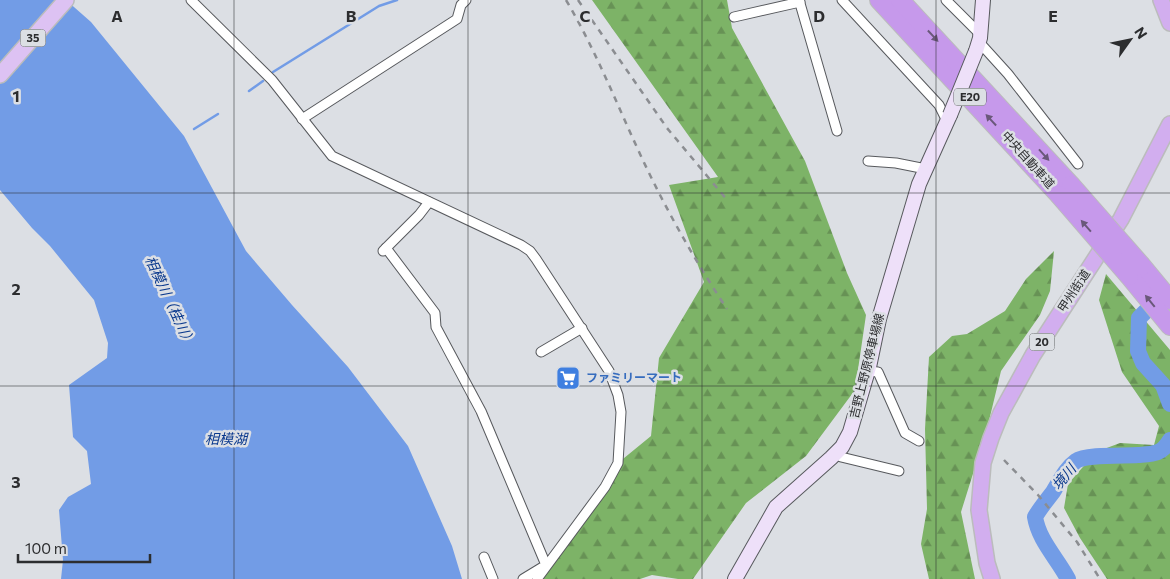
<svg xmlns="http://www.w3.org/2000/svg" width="1170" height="579" viewBox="0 0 1170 579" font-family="Commissioner,'Noto Sans JP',sans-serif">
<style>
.forest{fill:url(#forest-firs)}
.water{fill:#729ce6}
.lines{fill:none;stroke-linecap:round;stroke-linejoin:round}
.stream{stroke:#729ce6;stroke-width:2.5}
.river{stroke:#729ce6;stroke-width:16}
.minor-casing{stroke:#57595d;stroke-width:11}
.secondary-casing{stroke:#57595d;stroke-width:16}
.primary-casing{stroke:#bbbcbc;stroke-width:18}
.trunk-casing{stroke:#bbbcbc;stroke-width:18}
.motorway-casing{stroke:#bbbcbc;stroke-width:20}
.minor{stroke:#fff;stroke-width:9}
.secondary{stroke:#eee0f9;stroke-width:14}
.primary{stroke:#ddc2f3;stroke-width:15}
.trunk{stroke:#d2aeef;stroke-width:15}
.motorway{stroke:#c699eb;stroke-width:18}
.rail{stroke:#8b8d91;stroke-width:2.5;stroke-dasharray:6 6;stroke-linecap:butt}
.secondary-bridge-casing{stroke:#57595d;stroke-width:16;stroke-linecap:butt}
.motorway-bridge-casing{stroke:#bbbcbc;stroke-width:20;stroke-linecap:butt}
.secondary-bridge{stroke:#eee0f9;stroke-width:14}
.motorway-bridge{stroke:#c699eb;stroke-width:18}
.oneway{fill:#6a587a}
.grid{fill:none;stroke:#2c2d2f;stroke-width:1;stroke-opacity:0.55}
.labels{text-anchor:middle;stroke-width:5;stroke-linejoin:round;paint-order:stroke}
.shield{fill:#dcdfe4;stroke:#616265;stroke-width:1}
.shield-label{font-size:11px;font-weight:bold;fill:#2c2d2f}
.street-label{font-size:12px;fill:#2c2d2f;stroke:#dcdfe4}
.shop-label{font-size:12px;font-weight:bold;fill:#366cbe;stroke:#dcdfe4;text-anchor:start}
.water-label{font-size:14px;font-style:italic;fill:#09388d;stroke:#dcdfe4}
.grid-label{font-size:16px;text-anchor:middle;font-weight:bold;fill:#2c2d2f;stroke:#dcdfe4;stroke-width:5;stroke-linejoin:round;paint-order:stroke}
</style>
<defs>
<pattern id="forest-firs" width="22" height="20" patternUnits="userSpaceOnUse" patternTransform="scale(1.25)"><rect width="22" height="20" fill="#7db367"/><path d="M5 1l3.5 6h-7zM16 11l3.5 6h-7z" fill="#679255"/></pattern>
</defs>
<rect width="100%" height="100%" fill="#dcdfe4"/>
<g class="forest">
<path d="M592,0H727L732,28L805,161L847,273L866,315L855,390L806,456L746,503L693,579H678L652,575L640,579H537L618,463L651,436L659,358L704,282L669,185L718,177Z"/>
<path d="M1054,251L1050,291L1040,315L1001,371L987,429L961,512L975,579H929L921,544L927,509L925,429L929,357L952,336L967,334L1005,311L1026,279Z"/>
<path d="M1106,274L1170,350V579H1107L1080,538L1064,508L1068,484L1096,452L1120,443L1154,445L1159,426L1122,372L1099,300Z"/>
</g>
<path class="water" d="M0,0H66L91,22L184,136L246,251L292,305L348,367L408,446L452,546L462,579H61L63,560L59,510L68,497L91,484L87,451L73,437L69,385L107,358L108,343L94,300L50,246L32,228L0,190Z"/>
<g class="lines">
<g class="stream">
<path d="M273,72L379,6L397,0"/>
<path d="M249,91L263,81"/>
<path d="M194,129L218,114"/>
</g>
<g class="river">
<path d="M1170,309H1148L1139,318L1138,351L1143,363L1163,385L1170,404"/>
<path d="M1068,579C1057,558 1039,541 1035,517C1040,508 1047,500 1053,492C1060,481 1065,469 1076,461C1086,454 1124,456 1138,455C1153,454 1161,455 1170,440"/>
</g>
<g class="minor-casing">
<g id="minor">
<path d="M191,0L272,80L332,156L521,245L530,251L536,259L609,371L618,395L621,412L618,463L605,487L537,579"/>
<path d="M799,0L837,131"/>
<path d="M842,0L939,105L947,121"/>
<path d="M946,0L980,34"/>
<path d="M734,17L800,2"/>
<path d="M979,42L1008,74L1078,164"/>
<path d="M302,119L457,19L461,5L466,0"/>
<path d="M868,161L896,163L926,169"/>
<path d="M386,248L435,313L436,327L481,411L546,565L523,579"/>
<path d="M383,251L419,215L429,202"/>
<path d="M541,352L582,328"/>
<path d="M868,371L878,372L905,433L919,441"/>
<path d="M837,452L841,457L899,471"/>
<path d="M484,557L493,579"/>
</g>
</g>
<g class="secondary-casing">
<g id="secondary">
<path d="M976,51L980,38L983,0"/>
<path d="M735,579L776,507L831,458L842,447L850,432L869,367L879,319L919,184L950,115"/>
</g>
</g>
<g class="primary-casing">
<path id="primary" d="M0,75L66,0"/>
</g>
<g class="trunk-casing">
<g id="trunk">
<path d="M1161,0L1170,23"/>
<path d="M992,579L987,563L979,510L983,463L991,438L1001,413L1033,355L1121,219L1170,124"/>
</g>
</g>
<g class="motorway-casing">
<g id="motorway">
<path d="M879,0L1059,195"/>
<path d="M900,0L1071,185"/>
<path d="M1142,266L1170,300"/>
<path d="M1129,276L1170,326"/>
</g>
</g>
<use href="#minor" class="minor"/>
<use href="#secondary" class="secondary"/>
<use href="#primary" class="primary"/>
<use href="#trunk" class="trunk"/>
<use href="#motorway" class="motorway"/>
<g class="rail">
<path d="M566,0C595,49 616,102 640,154C665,208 694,259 727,309"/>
<path d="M578,0L667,128L728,201"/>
<path d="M1004,460L1038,495L1077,542L1100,579"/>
</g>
<g class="secondary-bridge-casing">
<path id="secondary-bridge" d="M950,115L976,51"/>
</g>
<g class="motorway-bridge-casing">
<g id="motorway-bridge">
<path d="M1071,185L1142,266"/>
<path d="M1059,195L1129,276"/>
</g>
</g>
<use href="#secondary-bridge" class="secondary-bridge"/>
<use href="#motorway-bridge" class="motorway-bridge"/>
</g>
<defs><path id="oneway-solid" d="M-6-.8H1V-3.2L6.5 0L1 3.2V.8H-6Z" transform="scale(1.25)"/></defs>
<g class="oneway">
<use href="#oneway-solid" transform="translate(933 36) rotate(47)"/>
<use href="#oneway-solid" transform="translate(991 120) rotate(-133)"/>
<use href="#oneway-solid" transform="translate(1044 155) rotate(48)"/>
<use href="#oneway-solid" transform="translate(1086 226) rotate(-131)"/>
<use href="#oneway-solid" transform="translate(1150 301) rotate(-129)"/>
</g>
<path class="grid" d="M234,0V579M468,0V579M702,0V579M936,0V579M0,193H1170M0,386H1170"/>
<defs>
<g id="supermarket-square" transform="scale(1.25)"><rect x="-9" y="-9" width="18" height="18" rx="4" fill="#3f7fe0" stroke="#dcdfe4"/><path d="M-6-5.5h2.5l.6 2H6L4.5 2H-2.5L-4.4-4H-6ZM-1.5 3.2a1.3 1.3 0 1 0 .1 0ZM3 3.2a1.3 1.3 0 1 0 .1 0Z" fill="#fff"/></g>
</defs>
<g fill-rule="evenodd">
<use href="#supermarket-square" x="568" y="378"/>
</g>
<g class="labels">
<g class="shield">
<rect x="20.5" y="29.5" width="25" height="17" rx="4"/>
<rect x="954" y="88.5" width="32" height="17" rx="4"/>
<rect x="1029.5" y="333.5" width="25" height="17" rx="4"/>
</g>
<g class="shield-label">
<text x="33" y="42">35</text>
<text x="970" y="101">E20</text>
<text x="1042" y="346">20</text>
</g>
<g class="street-label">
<text transform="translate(1028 160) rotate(48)" y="4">中央自動車道</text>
<text transform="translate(1074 291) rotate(-57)" y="4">甲州街道</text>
<text transform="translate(867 366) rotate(-76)" y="4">吉野上野原停車場線</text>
</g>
<g class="shop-label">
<text x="586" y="382">ファミリーマート</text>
</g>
<g class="water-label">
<text transform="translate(170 301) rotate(65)" y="5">相模川（桂川）</text>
<text x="226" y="444">相模湖</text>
<text transform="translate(1064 477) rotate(-50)" y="5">境川</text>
</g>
</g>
<g class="grid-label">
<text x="117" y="22">A</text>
<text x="351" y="22">B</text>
<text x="585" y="22">C</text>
<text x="819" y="22">D</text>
<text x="1053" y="22">E</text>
<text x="16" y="102">1</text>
<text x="16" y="295">2</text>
<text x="16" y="488">3</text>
</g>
<g transform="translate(1130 40) rotate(57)" stroke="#dcdfe4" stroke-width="4" paint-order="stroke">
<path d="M0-4L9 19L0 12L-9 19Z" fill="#2c2d2f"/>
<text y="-8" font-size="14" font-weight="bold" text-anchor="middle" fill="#2c2d2f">N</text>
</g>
<path d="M18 554v8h132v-8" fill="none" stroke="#2c2d2f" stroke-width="2.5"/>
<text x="25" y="554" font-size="15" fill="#2c2d2f" stroke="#dcdfe4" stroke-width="4" paint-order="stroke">100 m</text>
</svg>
